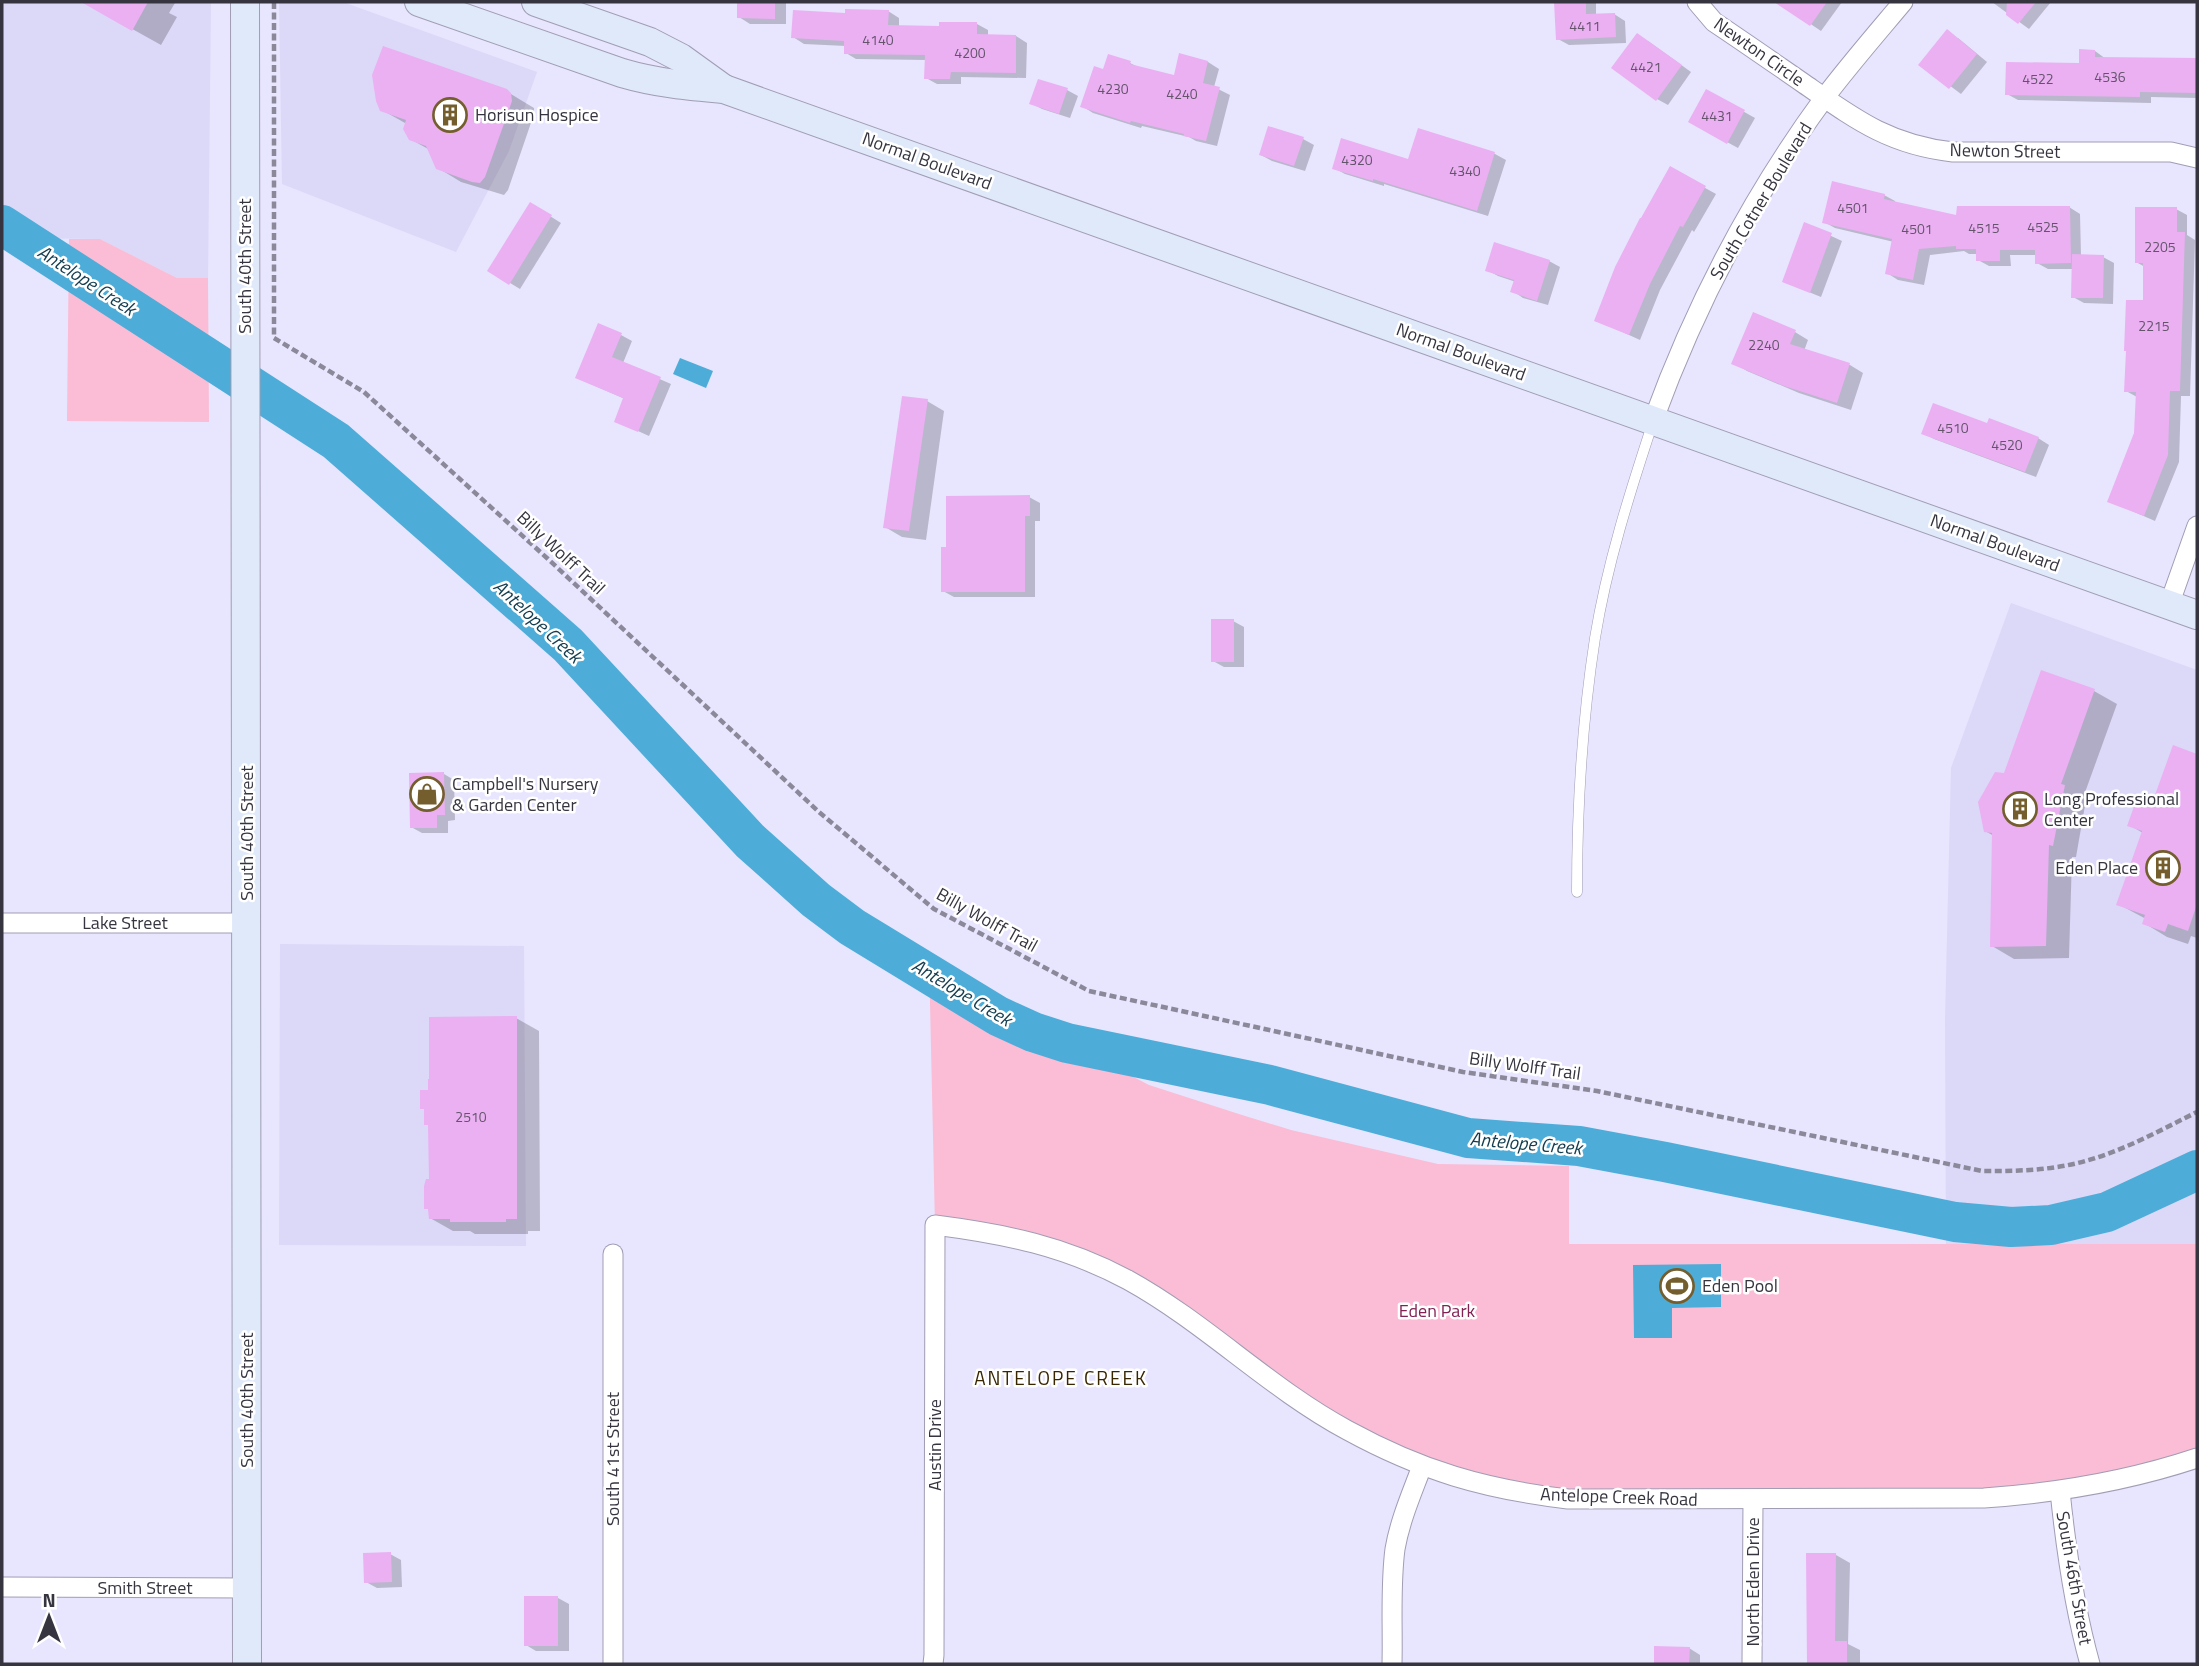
<svg xmlns="http://www.w3.org/2000/svg" width="2199" height="1666" viewBox="0 0 2199 1666" font-family="'Titillium Web',sans-serif">
<style>
.built{fill:#dcd8f8}
.green{fill:#fabdd5}
.water{fill:#4dadd8}
.shadow{fill:#0003}
.lines{fill:none;stroke-linecap:round;stroke-linejoin:round}
.river{stroke:#4dadd8;stroke-width:40}
.building{fill:#eab0f2}
.lane-casing{stroke:#a09db4;stroke-width:11}
.street-casing{stroke:#a09db4;stroke-width:21}
.secondary-casing{stroke:#a09db4;stroke-width:30}
.path{stroke:#8a8899;stroke-width:4.5;stroke-dasharray:7 3.5;stroke-linecap:butt}
.lane{stroke:#fff;stroke-width:10}
.street{stroke:#fff;stroke-width:19}
.secondary{stroke:#dfe9fa;stroke-width:28}
.labels{text-anchor:middle;stroke-width:5;stroke-linejoin:round;paint-order:stroke}
.number-label{font-size:14px;fill:#63546c}
.street-label{font-size:18px;fill:#36353f;stroke:#fff}
.poi-label{font-size:18px;fill:#36353f;stroke:#fff;text-anchor:start}
.park-label{font-size:18px;fill:#812254;stroke:#fff}
.water-label{font-size:19px;font-style:italic;fill:#133d4f;stroke:#fff}
.neighbourhood-label{font-size:19px;letter-spacing:2px;fill:#372600;stroke:#fff}
</style>
<rect width="100%" height="100%" fill="#e8e5fe"/>
<g class="built">
<path d="M2,2H211L208,278H177L100,239L2,238Z"/>
<path d="M279,2H343L537,72L509,151L456,252L282,184Z"/>
<path d="M2011,603L2197,670V1244H1946L1945,1021L1951,768Z"/>
<path d="M280,944L524,946L526,1246L279,1245Z"/>
</g>
<g class="green">
<path d="M69,239H100L177,278H208L209,422L67,421Z"/>
<path d="M929,958L1025,1021L1149,1085L1242,1115L1291,1130L1438,1164L1569,1166V1244H2197V1458L2060,1491L1568,1499L1422,1466L1078,1257L935,1225Z"/>
</g>
<g class="water">
<path d="M680,358L713,371L706,388L673,374Z"/>
<path d="M1721,1264V1307L1672,1308V1338H1634L1633,1265Z"/>
</g>
<g class="shadow">
<path d="M93,2H173L175,3L169,13L177,17L161,45L91,6Z"/>
<path d="M697,2H731V3L698,2Z"/>
<path d="M739,2H786V24H750L739,17Z"/>
<path d="M1556,2H1596V15L1614,14L1625,21L1626,43L1569,45L1558,39Z"/>
<path d="M1778,2H1842L1821,31Z"/>
<path d="M1992,2H2051L2029,29Z"/>
<path d="M888,11L899,18V27L941,28L977,24L988,30V36H1016L1027,43L1026,78L961,77V84H937L926,78V60L856,59L846,53V46L804,44L793,37L846,14Z"/>
<path d="M1958,38L1987,62L1961,94L1921,64Z"/>
<path d="M1648,41L1691,72L1668,105L1657,99Z"/>
<path d="M2095,51L2106,59L2197,60V98L2151,97V103L2018,100L2007,94L2080,65Z"/>
<path d="M1181,55L1208,62L1219,69L1214,87L1230,95L1217,146L1196,141L1189,137L1142,126L1141,128L1093,113L1082,106L1104,71L1130,63L1140,68L1175,77Z"/>
<path d="M1067,90L1078,96L1070,118L1042,109L1031,103Z"/>
<path d="M506,91L529,105L534,108V114L508,190L504,195L461,182L438,168L430,150L410,139L405,123L382,110Z"/>
<path d="M1707,91L1755,118L1738,148L1690,122Z"/>
<path d="M1419,130L1495,154L1506,160L1488,216L1384,184V186L1345,174L1334,168L1409,161Z"/>
<path d="M1303,139L1314,145L1305,171L1272,161L1261,155Z"/>
<path d="M1671,169L1716,194L1694,232L1692,230L1660,290L1640,340L1596,320Z"/>
<path d="M1884,195L1895,201V203L1958,217L2069,207L2080,214L2081,256L2103,257L2114,263L2113,304L2084,303L2073,297L2074,269H2048L2037,263V255H2010L2011,266H1989L1978,260V254H1969L1964,251L1930,255L1924,285L1898,280L1887,273L1894,242L1835,228L1824,222Z"/>
<path d="M531,204L561,223L520,289L489,270Z"/>
<path d="M2176,209L2187,215V235L2195,240L2190,396H2181L2179,462L2155,521L2109,501L2136,434L2137,397L2126,391L2145,302V267L2136,262Z"/>
<path d="M1805,224L1842,241L1821,297L1784,282Z"/>
<path d="M1549,261L1560,267L1548,305L1523,298L1513,291L1516,282L1498,276L1487,270Z"/>
<path d="M1795,332L1808,340L1804,351L1850,365L1863,373L1851,410L1799,393L1747,371L1734,363Z"/>
<path d="M621,335L632,341L623,363L671,384L649,436L616,421L625,399L577,378Z"/>
<path d="M927,401L944,411L926,540L902,537L885,527Z"/>
<path d="M1988,426L2038,438L2049,445L2036,477L1934,439L1924,433Z"/>
<path d="M1029,497L1040,503V521H1035V597H954L943,591L948,549Z"/>
<path d="M1233,621L1244,627V667H1224L1213,661Z"/>
<path d="M2094,691L2117,704L2083,798L2086,800L2076,857H2072L2069,958L2014,959L1992,946L1994,836L1985,831L2005,775Z"/>
<path d="M2174,747L2197,756V938L2191,936L2188,944L2167,937L2144,923L2146,919L2118,904L2143,833L2129,825L2152,808Z"/>
<path d="M444,774L454,780L455,820L448,821V833H422L411,827Z"/>
<path d="M516,1018L539,1031L540,1231H528V1234H475L470,1231H453L430,1218V1126L426,1124L429,1092Z"/>
<path d="M390,1554L401,1560L402,1587L377,1588L366,1582Z"/>
<path d="M1808,1554L1836,1555L1850,1563L1848,1644L1860,1650V1664H1809Z"/>
<path d="M558,1598L569,1604V1651H536L526,1645Z"/>
<path d="M1656,1648H1689L1700,1655V1664H1655Z"/>
</g>
<g class="lines">
<path class="river" d="M2,225L336,441L568,645L750,841L816,900L852,927L998,1016L1033,1032L1067,1043L1270,1085L1468,1138L1579,1146L1665,1162L1955,1222L2011,1227L2051,1225L2107,1212L2197,1170"/>
</g>
<g class="building">
<path d="M81,2H148L132,31Z"/>
<path d="M737,2H775V19L737,18Z"/>
<path d="M1554,2H1586V14L1615,13L1616,37L1556,40Z"/>
<path d="M1774,2H1827L1810,26Z"/>
<path d="M2007,2H2036L2018,24L2006,15Z"/>
<path d="M845,9L889,10L888,25L939,26V22H977V34L1016,35V73L951,72L950,79H924L925,55L844,54V41L791,38L793,10L845,13Z"/>
<path d="M1947,29L1977,54L1949,89L1918,65Z"/>
<path d="M1637,33L1682,65L1656,101L1611,68Z"/>
<path d="M383,46L507,89L511,93L512,101L485,177L480,183L472,182L436,169L426,146L409,140L403,129L406,120L380,111L376,101L372,75Z"/>
<path d="M2079,49L2095,50V57L2197,58V93L2140,92V97L2005,95L2006,62L2079,63Z"/>
<path d="M1179,53L1208,61L1203,83L1220,87L1206,141L1183,136L1184,134L1131,121L1130,123L1080,107L1094,66L1103,69L1108,54L1131,61L1130,64L1174,75Z"/>
<path d="M1038,79L1068,88L1059,114L1029,104Z"/>
<path d="M1706,89L1745,110L1727,144L1688,122Z"/>
<path d="M1268,126L1304,137L1294,166L1259,155Z"/>
<path d="M1418,128L1495,152L1477,211L1373,179V181L1332,169L1341,138L1408,159Z"/>
<path d="M1670,166L1706,186L1683,227L1680,226L1650,284L1629,335L1594,321L1615,267L1640,218H1641Z"/>
<path d="M1832,181L1885,194L1884,199L1956,215L1957,206H2070L2071,263L2035,264V250H2000V261H1976V249H1956V246L1919,249L1913,280L1885,274L1892,239L1822,223Z"/>
<path d="M530,202L552,215L509,285L487,271Z"/>
<path d="M2135,207H2177V232H2185L2180,391H2170L2168,455L2144,516L2107,502L2134,433L2136,392H2124L2126,351H2124L2126,300H2143V263H2135Z"/>
<path d="M1804,222L1832,233L1810,293L1782,282Z"/>
<path d="M1494,242L1550,260L1537,301L1510,292L1514,280L1485,271Z"/>
<path d="M2072,254L2104,255L2103,298H2071Z"/>
<path d="M1753,312L1796,330L1790,344L1850,363L1837,403L1784,386L1731,364Z"/>
<path d="M598,323L622,333L612,357L661,377L638,432L614,422L623,398L575,378Z"/>
<path d="M902,396L928,399L909,531L883,528Z"/>
<path d="M1933,403L1987,423L1989,418L2039,437L2025,472L1921,434Z"/>
<path d="M1030,495V516H1025V592H941V547H946V496Z"/>
<rect x="1211" y="619" width="23" height="43"/>
<path d="M2041,670L2095,689L2061,784L2065,785L2053,846L2049,845L2046,946L1990,947L1992,833L1984,832L1978,802L1995,772L2004,773Z"/>
<path d="M2173,745L2197,754V904L2188,931L2168,924L2165,932L2142,924L2145,915L2116,905L2142,831L2127,826L2136,801L2151,806Z"/>
<path d="M444,772L445,815H437V828H410L409,773Z"/>
<path d="M517,1016V1219H506V1222H450V1219H429L428,1209H424V1186L426,1179H429L428,1125H424V1109H420V1090H428V1079H429V1017Z"/>
<path d="M391,1552L392,1582L364,1583L363,1553Z"/>
<path d="M1806,1553H1836L1835,1641H1847V1664H1807Z"/>
<rect x="524" y="1596" width="34" height="50"/>
<path d="M1654,1646L1690,1647L1689,1664H1654Z"/>
</g>
<g class="lines">
<g class="lane-casing">
<path id="lane" d="M1577,892C1577,807 1582,722 1595,638C1607,564 1630,492 1653,422"/>
</g>
<g class="street-casing">
<g id="street">
<path d="M1697,2L1714,22C1744,42 1774,63 1803,83C1855,119 1889,145 1953,152H2171L2197,158"/>
<path d="M1653,421C1695,306 1752,196 1825,97C1850,64 1877,33 1903,2"/>
<path d="M2169,605L2197,526"/>
<path d="M2,923H247"/>
<path d="M613,1254V1664"/>
<path d="M2060,1491C2066,1550 2074,1607 2090,1664"/>
<path d="M2,1587L247,1588"/>
<path d="M933,1664L934,1655L935,1225C1005,1234 1065,1246 1128,1280C1206,1323 1269,1388 1347,1430C1422,1471 1484,1489 1568,1499L1984,1498C2057,1493 2128,1481 2197,1458"/>
<path d="M1392,1664C1393,1626 1390,1587 1395,1549C1400,1520 1412,1493 1422,1466"/>
<path d="M1752,1664L1753,1500"/>
</g>
</g>
<g class="secondary-casing">
<g id="secondary">
<path d="M245,2L247,1664"/>
<path d="M419,2L622,73C656,83 689,86 724,89L2197,615"/>
<path d="M536,2L650,42L681,58L724,89"/>
</g>
</g>
<path class="path" d="M274,2V338L364,392L548,559L819,812L934,909L1089,991L1463,1072L1597,1091L1982,1171C2007,1171 2032,1171 2057,1167C2107,1160 2153,1134 2197,1112"/>
<use href="#lane" class="lane"/>
<use href="#street" class="street"/>
<use href="#secondary" class="secondary"/>
</g>
<defs>
<g id="building-ring" transform="scale(1.75)"><circle r="9.5" fill="#fff" stroke="#755e2e" stroke-width="1.5"/><path d="M-4-6H4V6H1V3H-1V6H-4ZM-2.5-4.3h1.7v1.8h-1.7ZM.8-4.3h1.7v1.8H.8ZM-2.5-1h1.7V.8h-1.7ZM.8-1h1.7V.8H.8Z" fill="#755e2e"/></g>
<g id="shop-ring" transform="scale(1.75)"><circle r="9.5" fill="#fff" stroke="#755e2e" stroke-width="1.5"/><path d="M-5-2.5h2.3a2.7 3.5 0 0 1 5.4 0H5L5.5 6h-11ZM-1.5-2.5h3a1.5 2.3 0 0 0-3 0Z" fill="#755e2e"/></g>
<g id="stadium-ring" transform="scale(1.75)"><circle r="9.5" fill="#fff" stroke="#755e2e" stroke-width="1.5"/><path d="M0-5a6.5 5 0 1 0 0 10a6.5 5 0 1 0 0-10ZM-3.5-1.8h7v3.6h-7Z" fill="#755e2e"/></g>
</defs>
<g fill-rule="evenodd">
<use href="#building-ring" x="450" y="115"/>
<use href="#shop-ring" x="427" y="794"/>
<use href="#building-ring" x="2020" y="809"/>
<use href="#building-ring" x="2163" y="868"/>
<use href="#stadium-ring" x="1677" y="1286"/>
</g>
<g class="labels">
<g class="number-label">
<text x="1585" y="31">4411</text>
<text x="878" y="45">4140</text>
<text x="970" y="58">4200</text>
<text x="1646" y="72">4421</text>
<text x="2110" y="82">4536</text>
<text x="2038" y="84">4522</text>
<text x="1113" y="94">4230</text>
<text x="1182" y="99">4240</text>
<text x="1717" y="121">4431</text>
<text x="1357" y="165">4320</text>
<text x="1465" y="176">4340</text>
<text x="1853" y="213">4501</text>
<text x="2043" y="232">4525</text>
<text x="1984" y="233">4515</text>
<text x="1917" y="234">4501</text>
<text x="2160" y="252">2205</text>
<text x="2154" y="331">2215</text>
<text x="1764" y="350">2240</text>
<text x="1953" y="433">4510</text>
<text x="2007" y="450">4520</text>
<text x="471" y="1122">2510</text>
</g>
<g class="street-label">
<text transform="translate(1759 52) rotate(35)" y="6">Newton Circle</text>
<text transform="translate(2005 151) rotate(1)" y="6">Newton Street</text>
<text transform="translate(927 161) rotate(20)" y="6">Normal Boulevard</text>
<text transform="translate(1761 201) rotate(-59)" y="6">South Cotner Boulevard</text>
<text transform="translate(245 266) rotate(-90)" y="6">South 40th Street</text>
<text transform="translate(1461 352) rotate(20)" y="6">Normal Boulevard</text>
<text transform="translate(1995 543) rotate(20)" y="6">Normal Boulevard</text>
<text transform="translate(561 553) rotate(43)" y="6">Billy Wolff Trail</text>
<text transform="translate(247 833) rotate(-90)" y="6">South 40th Street</text>
<text transform="translate(987 920) rotate(29)" y="6">Billy Wolff Trail</text>
<text x="125" y="929">Lake Street</text>
<text transform="translate(1525 1066) rotate(8)" y="6">Billy Wolff Trail</text>
<text transform="translate(247 1400) rotate(-90)" y="6">South 40th Street</text>
<text transform="translate(935 1445) rotate(-90)" y="6">Austin Drive</text>
<text transform="translate(613 1459) rotate(-90)" y="6">South 41st Street</text>
<text transform="translate(1619 1497) rotate(2)" y="6">Antelope Creek Road</text>
<text transform="translate(2074 1578) rotate(80)" y="6">South 46th Street</text>
<text transform="translate(1753 1582) rotate(-90)" y="6">North Eden Drive</text>
<text x="145" y="1594">Smith Street</text>
</g>
<g class="poi-label">
<text x="475" y="121">Horisun Hospice</text>
<text x="452" y="790">Campbell's Nursery<tspan x="452" dy="21">&amp; Garden Center</tspan></text>
<text x="2044" y="805">Long Professional<tspan x="2044" dy="21">Center</tspan></text>
<text x="2138" y="874" text-anchor="end">Eden Place</text>
<text x="1702" y="1292">Eden Pool</text>
</g>
<g class="park-label">
<text x="1437" y="1317">Eden Park</text>
</g>
<g class="water-label">
<text transform="translate(87 280) rotate(33)" y="7">Antelope Creek</text>
<text transform="translate(538 621) rotate(43)" y="7">Antelope Creek</text>
<text transform="translate(962 992) rotate(31)" y="7">Antelope Creek</text>
<text transform="translate(1526 1143) rotate(5)" y="7">Antelope Creek</text>
</g>
<g class="neighbourhood-label">
<text x="1061" y="1385">ANTELOPE CREEK</text>
</g>
</g>
<rect width="2199" height="1666" fill="none" stroke="#36353f" stroke-width="7"/>
<g transform="translate(49 1617)" stroke="#ffffff" stroke-width="5" paint-order="stroke">
<path d="M0-5L12 26L0 18L-12 26Z" fill="#36353f"/>
<text y="-10" font-size="19" font-weight="bold" text-anchor="middle" fill="#36353f">N</text>
</g>
</svg>
